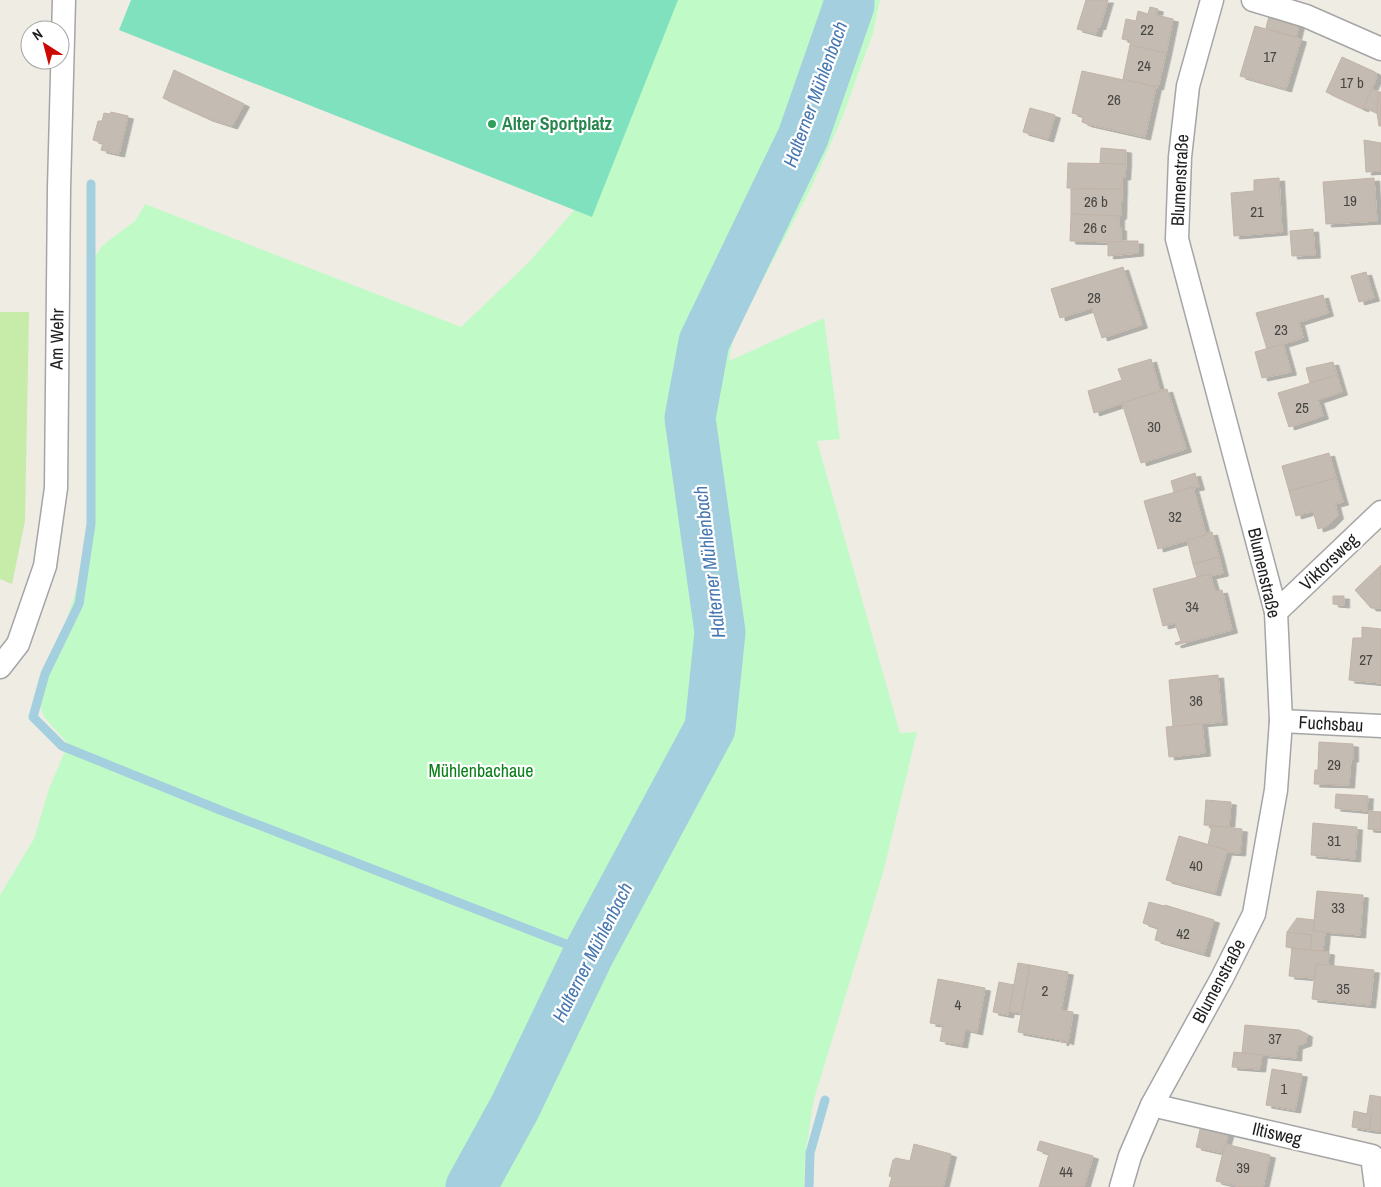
<svg xmlns="http://www.w3.org/2000/svg" width="1381" height="1187" viewBox="0 0 1381 1187" font-family="'Archivo Narrow',sans-serif">
<style>
.grass{fill:#c7eba9}
.park{fill:#c0fbc7}
.pitch{fill:#80e1bf}
.lines{fill:none;stroke-linecap:round;stroke-linejoin:round}
.stream{stroke:#a3cfde;stroke-width:9}
.river{stroke:#a3cfde;stroke-width:51}
.building{fill:#c4bcb3;stroke:#c2b3a6;filter:url(#shadow)}
.street-casing{stroke:#a5a5a5;stroke-width:25}
.street{stroke:#fff;stroke-width:22}
.leisure-dot{fill:#2e9e5b;stroke:#fff;stroke-width:2}
.labels{text-anchor:middle;stroke-width:4.5;stroke-linejoin:round;paint-order:stroke}
.number-label{font-size:15px;fill:#484643}
.leisure-label{font-size:18px;font-weight:bold;fill:#27864d;stroke:#fff;text-anchor:start}
.street-label{font-size:18px;fill:#1e1e1e;stroke:#fff}
.park-label{font-size:18px;fill:#098017;stroke:#fff}
.water-label{font-size:19px;font-style:italic;fill:#4878b0;stroke:#fff}
</style>
<defs>
<filter id="shadow"><feDropShadow dx="5.5" dy="3" stdDeviation="0" flood-color="#0004"/></filter>
</defs>
<rect width="100%" height="100%" fill="#efece4"/>
<path class="grass" d="M0,312H29L25,521L12,584L0,579Z"/>
<path class="park" d="M656,0H880L873,33L842,118L809,192L734,334L729,361L824,318L840,439L817,441L900,733L917,732L883,873L814,1099L805,1156L804,1187H0V895L34,839L49,789L68,744L44,717L38,700L43,678L67,619L81,574L90,517L89,444L91,262L103,245L136,220L145,204L461,327L530,261L575,209Z"/>
<path class="pitch" d="M131,0H678L592,217L119,30Z"/>
<g class="lines">
<g class="stream">
<path d="M91,184V195"/>
<path d="M91,198V524L79,604L45,674L33,717L62,746L220,810L589,953"/>
<path d="M809,1187L810,1153L825,1100"/>
</g>
<path class="river" d="M471,1187L515,1107L589,953L710,728L720,632L690,418L704,342L803,137L849,5V0"/>
</g>
<g class="building">
<path d="M1086,0H1108L1100,27L1098,26L1096,34L1077,29Z"/>
<path d="M1150,7L1158,9L1156,15L1173,19L1166,53L1130,45L1131,41L1122,39L1126,19L1136,21L1138,11L1148,14Z"/>
<path d="M1269,16L1299,25L1296,37L1266,28Z"/>
<path d="M1255,26L1301,39L1286,89L1240,76Z"/>
<path d="M1130,45L1166,53L1158,87L1123,79Z"/>
<path d="M1342,57L1375,72L1377,77L1363,109L1326,92Z"/>
<path d="M174,70L244,104L232,126L207,118L163,98Z"/>
<path d="M1082,71L1156,87L1145,137L1087,124L1082,122L1083,116L1072,113Z"/>
<path d="M1372,89L1379,92L1377,113L1364,107Z"/>
<path d="M1379,92H1381V126H1379L1377,113Z"/>
<path d="M1030,108L1055,115L1048,139L1023,132Z"/>
<path d="M111,112L128,116L119,154L101,150L103,143L93,140L98,121H102L104,113L110,114Z"/>
<path d="M1364,140L1381,143V171L1366,172Z"/>
<path d="M1101,148L1126,150V164L1100,163Z"/>
<path d="M1068,163L1126,164L1125,177H1122V189L1067,188Z"/>
<path d="M1279,178L1282,232L1234,236L1231,193L1254,191V180Z"/>
<path d="M1374,178L1377,221L1326,224L1323,182Z"/>
<path d="M1071,189H1122L1121,216L1071,214Z"/>
<path d="M1071,214L1121,216L1119,217V228H1121V242L1070,241Z"/>
<path d="M1313,229L1315,255L1292,256L1290,231Z"/>
<path d="M1121,241H1138V253L1108,256V242H1121Z"/>
<path d="M1123,267L1142,325L1102,338L1092,308L1060,318L1051,289Z"/>
<path d="M1366,272L1374,298L1359,302L1351,276Z"/>
<path d="M1323,295L1328,313L1299,322L1303,338L1267,349L1256,313Z"/>
<path d="M1283,344L1291,372L1262,378L1255,352Z"/>
<path d="M1151,359L1160,391L1094,413L1088,391L1122,380L1118,369Z"/>
<path d="M1333,362L1337,375L1310,383L1306,368Z"/>
<path d="M1337,375L1342,392L1318,400L1323,416L1289,427L1278,393Z"/>
<path d="M1167,389L1186,449L1141,463L1122,403Z"/>
<path d="M1329,453L1336,478L1289,491L1282,466Z"/>
<path d="M1195,473L1199,487L1193,488V487L1174,492L1171,481Z"/>
<path d="M1336,478L1343,502L1335,504L1338,516L1329,525L1318,529L1313,511L1296,516L1289,491Z"/>
<path d="M1193,487L1206,535L1158,549L1144,501Z"/>
<path d="M1212,532L1219,557L1193,564L1187,540L1206,535V533Z"/>
<path d="M1219,557L1223,573L1210,576V574L1197,577L1193,564Z"/>
<path d="M1381,565V608H1371L1355,590Z"/>
<path d="M1210,574L1215,591L1222,590L1232,630L1176,645L1175,643L1181,641L1175,623L1163,626L1153,589Z"/>
<path d="M1333,596H1344V605L1333,604Z"/>
<path d="M1362,627L1381,629V683L1349,680L1353,638H1362Z"/>
<path d="M1218,675L1222,722L1173,726L1169,680Z"/>
<path d="M1202,724L1205,753L1169,757L1166,727Z"/>
<path d="M1319,742L1353,744V759H1351L1349,785L1314,784L1315,770H1318Z"/>
<path d="M1336,794L1368,796L1367,811L1335,808Z"/>
<path d="M1206,800L1231,802L1229,827L1204,825Z"/>
<path d="M1369,811L1381,812V830L1368,829Z"/>
<path d="M1313,823L1357,827L1355,859L1311,855Z"/>
<path d="M1212,826L1242,829L1240,853L1227,852V850L1208,845Z"/>
<path d="M1179,836L1227,850L1215,893L1166,880Z"/>
<path d="M1317,891L1363,895L1360,935L1313,931Z"/>
<path d="M1149,902L1164,906L1165,905L1214,920L1204,954L1155,940L1158,928L1143,923Z"/>
<path d="M1297,918L1314,920L1313,931L1325,932L1323,951L1310,950L1312,935L1287,932Z"/>
<path d="M1287,932L1312,935L1310,950L1286,947Z"/>
<path d="M1292,948L1329,952L1328,966L1316,964L1314,978L1289,976Z"/>
<path d="M1018,963L1030,965L1021,1013L1009,1011Z"/>
<path d="M1316,964L1374,970L1370,1005L1312,999Z"/>
<path d="M1030,965L1068,972L1061,1010L1073,1012L1068,1042L1064,1040L1063,1043L1061,1042L1062,1040L1018,1032Z"/>
<path d="M938,979L985,988L977,1032L965,1029L962,1045L940,1041L943,1025L930,1023Z"/>
<path d="M999,982L1014,985L1008,1015L993,1012Z"/>
<path d="M1245,1025L1299,1030L1307,1034L1306,1043L1297,1046L1296,1058L1242,1053Z"/>
<path d="M1234,1052L1262,1055L1260,1069L1232,1067Z"/>
<path d="M1272,1069L1302,1074L1295,1110L1266,1105Z"/>
<path d="M1370,1095L1381,1097V1131L1369,1130L1371,1115L1367,1114V1113Z"/>
<path d="M1354,1111L1371,1115L1369,1130L1352,1127Z"/>
<path d="M1201,1125L1229,1131L1223,1153L1196,1147Z"/>
<path d="M1040,1141L1093,1156L1084,1187H1039L1049,1154L1037,1150Z"/>
<path d="M914,1144L951,1154L943,1187H889L892,1177L889,1176L893,1160L896,1158L910,1161Z"/>
<path d="M1225,1144L1270,1155L1263,1187H1241L1216,1181Z"/>
</g>
<g class="lines">
<g class="street-casing">
<g id="street">
<path d="M1253,0L1306,16L1381,49"/>
<path d="M1276,612L1381,512"/>
<path d="M0,667L18,644L45,566L56,488L59,188L64,0"/>
<path d="M1281,721L1381,726"/>
<path d="M1152,1105L1372,1156L1376,1187"/>
<path d="M1121,1187L1130,1156L1152,1105L1222,978L1254,914L1276,790L1281,721L1276,612L1177,239L1180,157L1188,86L1212,0"/>
</g>
</g>
<use href="#street" class="street"/>
</g>
<circle class="leisure-dot" cx="492" cy="124" r="5"/>
<g class="labels">
<g class="number-label">
<text x="1147" y="35">22</text>
<text x="1270" y="62">17</text>
<text x="1144" y="71">24</text>
<text x="1352" y="88">17 b</text>
<text x="1114" y="105">26</text>
<text x="1350" y="206">19</text>
<text x="1096" y="207">26 b</text>
<text x="1257" y="217">21</text>
<text x="1095" y="233">26 c</text>
<text x="1094" y="303">28</text>
<text x="1281" y="335">23</text>
<text x="1302" y="413">25</text>
<text x="1154" y="432">30</text>
<text x="1175" y="522">32</text>
<text x="1192" y="612">34</text>
<text x="1366" y="665">27</text>
<text x="1196" y="706">36</text>
<text x="1334" y="770">29</text>
<text x="1334" y="846">31</text>
<text x="1196" y="871">40</text>
<text x="1338" y="913">33</text>
<text x="1183" y="939">42</text>
<text x="1343" y="994">35</text>
<text x="1045" y="996">2</text>
<text x="958" y="1010">4</text>
<text x="1275" y="1044">37</text>
<text x="1284" y="1094">1</text>
<text x="1243" y="1173">39</text>
<text x="1066" y="1177">44</text>
</g>
<g class="leisure-label">
<text x="502" y="130">Alter Sportplatz</text>
</g>
<g class="street-label">
<text transform="translate(1180 180) rotate(-87)" y="6">Blumenstraße</text>
<text transform="translate(57 339) rotate(-89)" y="6">Am Wehr</text>
<text transform="translate(1329 562) rotate(-44)" y="6">Viktorsweg</text>
<text transform="translate(1264 573) rotate(77)" y="6">Blumenstraße</text>
<text transform="translate(1331 724) rotate(3)" y="6">Fuchsbau</text>
<text transform="translate(1219 981) rotate(-62)" y="6">Blumenstraße</text>
<text transform="translate(1277 1134) rotate(13)" y="6">Iltisweg</text>
</g>
<g class="park-label">
<text x="481" y="777">Mühlenbachaue</text>
</g>
<g class="water-label">
<text transform="translate(815 94) rotate(-70)" y="7">Halterner Mühlenbach</text>
<text transform="translate(709 562) rotate(-97)" y="7">Halterner Mühlenbach</text>
<text transform="translate(592 952) rotate(-63)" y="7">Halterner Mühlenbach</text>
</g>
</g>
<g transform="translate(45 45) rotate(324)"><circle r="24" fill="#ffffff" stroke="#a5a5a5"/>
<path d="M0-4L9 19L0 12L-9 19Z" fill="#cd0800"/>
<text y="-8" font-size="14" font-weight="bold" text-anchor="middle" fill="#1e1e1e">N</text>
</g>
</svg>
